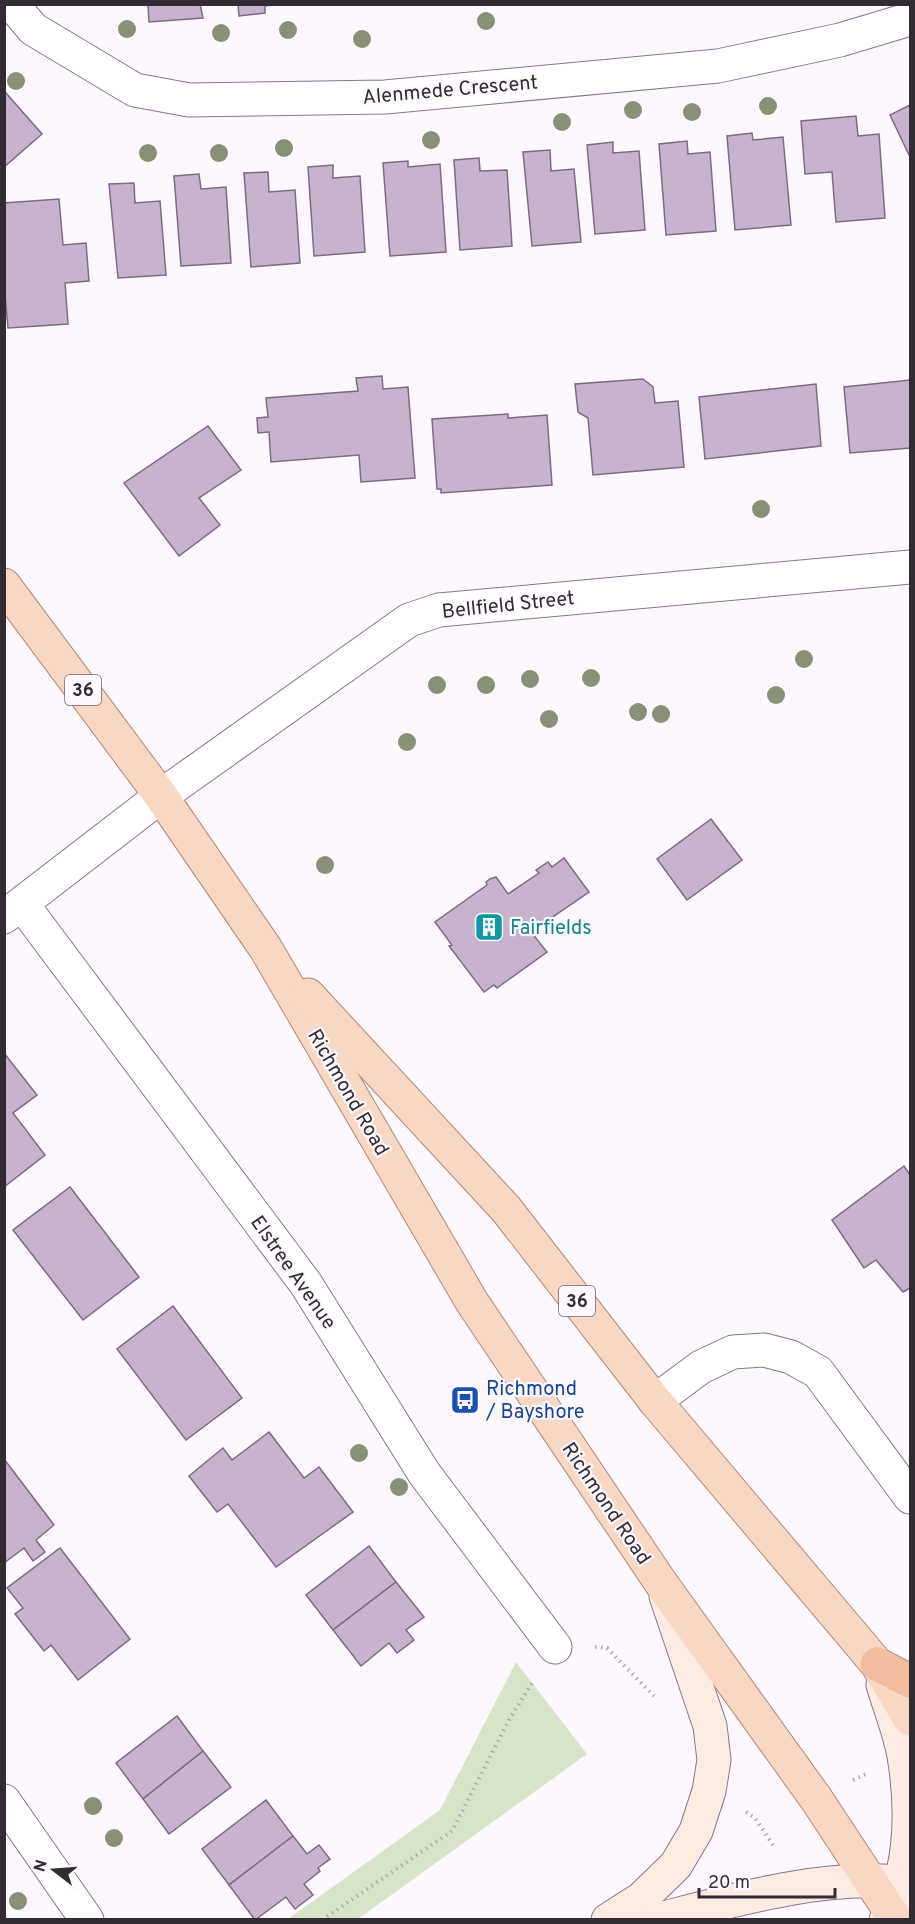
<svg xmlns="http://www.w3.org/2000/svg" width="915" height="1924" viewBox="0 0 915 1924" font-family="Overpass,sans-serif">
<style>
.green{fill:#d8e4ca}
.building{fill:#c7b3cd;stroke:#7c6b81;stroke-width:1.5}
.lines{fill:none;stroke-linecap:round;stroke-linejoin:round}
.minor-casing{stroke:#87768c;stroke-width:35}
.secondary-casing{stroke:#87768c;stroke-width:35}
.primary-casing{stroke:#af8979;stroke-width:35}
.motorway-casing{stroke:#af8979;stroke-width:35}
.path{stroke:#b0abb2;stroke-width:4;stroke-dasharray:1.5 4.5;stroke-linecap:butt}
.minor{stroke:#fff;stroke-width:33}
.secondary{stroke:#fbebe2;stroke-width:33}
.primary{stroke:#f8d7c5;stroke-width:33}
.motorway{stroke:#f3bc9e;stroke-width:33}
.tree{fill:#889077}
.labels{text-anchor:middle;stroke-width:4.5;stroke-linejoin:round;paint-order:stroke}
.shield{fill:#fcf8fd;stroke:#6f6870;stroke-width:1.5}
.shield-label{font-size:18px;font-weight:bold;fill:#322b34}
.street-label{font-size:20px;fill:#322b34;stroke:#fcf8fd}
.culture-label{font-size:20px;fill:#0d838f;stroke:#fcf8fd;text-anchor:start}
.transit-label{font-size:20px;fill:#164399;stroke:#fcf8fd;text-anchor:start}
</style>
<rect width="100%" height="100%" fill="#fcf8fd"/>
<path class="green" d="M516,1662L587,1754L358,1919H288L440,1810Z"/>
<g class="building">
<path d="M148,4H200L203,18L149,22Z"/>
<path d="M238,4H279L265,6V13L239,16Z"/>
<path d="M6,93L42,134L4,167V94Z"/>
<path d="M910,105V157L890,115Z"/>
<path d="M856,116L858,136L879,134L885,218L836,222L832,172L805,174L801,121Z"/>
<path d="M752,133L753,140L783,137L791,225L735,230L727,136Z"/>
<path d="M687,141L688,154L710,152L716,231L666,235L659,144Z"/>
<path d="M613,142V153L639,151L645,230L595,234L587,145Z"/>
<path d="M550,150L551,171L574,169L581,242L532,246L523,152Z"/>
<path d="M479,158L480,171L507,170L512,246L460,250L454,160Z"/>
<path d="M408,161V167L440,164L446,252L390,256L383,163Z"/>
<path d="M333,165V178L360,176L365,252L314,256L308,167Z"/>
<path d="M268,172L269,192L295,190L300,263L251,267L244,173Z"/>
<path d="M199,174L201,189L226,187L231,263L181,266L174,176Z"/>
<path d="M134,183L135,203L160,201L166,275L118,278L109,184Z"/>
<path d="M59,199L63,245L86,243L89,281L65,283L68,324L8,328L4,284V203Z"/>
<path d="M382,376L383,389L408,387L415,478L361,482L359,455L271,462L269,432L258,433L257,418L268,417L266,398L358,391L356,378Z"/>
<path d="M643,379L653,387L655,403L678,401L684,467L593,475L588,418L578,412L575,384Z"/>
<path d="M910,380V448L850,453L844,387Z"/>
<path d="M816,384L821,446L705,459L699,397Z"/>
<path d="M508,414V418L547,415L552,485L441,493V489H437L432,419Z"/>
<path d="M208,426L241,470L199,498L220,525L179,556L124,483Z"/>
<path d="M711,819L742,860L687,900L657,859Z"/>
<path d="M564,858L589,892L531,932L547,952L497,988L494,985L484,992L449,946L452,945L435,922L487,885L486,882L490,879L496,877L508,894L539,873L536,870L548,862L552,867Z"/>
<path d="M4,1053L37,1095L13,1113L45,1155L4,1187Z"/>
<path d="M904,1166L910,1175V1288L903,1292L876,1260L864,1268L832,1220Z"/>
<path d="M70,1187L139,1277L83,1320L13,1230Z"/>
<path d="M173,1306L242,1398L186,1440L117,1349Z"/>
<path d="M269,1432L304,1478L319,1467L353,1512L276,1567L228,1504L217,1512L189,1476L223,1448L232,1460Z"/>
<path d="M4,1459L54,1525L36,1540L45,1552L33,1561L24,1548L4,1563Z"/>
<path d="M369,1546L396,1582L333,1630L306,1595Z"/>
<path d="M60,1548L130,1639L78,1680L51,1645L44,1651L15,1614L23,1608L7,1588Z"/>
<path d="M396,1582L424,1617L406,1630L414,1640L397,1653L389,1643L361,1666L333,1630Z"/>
<path d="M177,1716L203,1751L143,1799L116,1763Z"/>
<path d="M203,1751L231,1787L169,1834L143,1799Z"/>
<path d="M266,1800L293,1836L229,1885L202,1849Z"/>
<path d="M293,1836L307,1854L319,1845L330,1859L318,1868L320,1871L304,1884L313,1895L295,1909L286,1897L255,1920L229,1885Z"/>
</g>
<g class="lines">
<g class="minor-casing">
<g id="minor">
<path d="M12,4L33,29L135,90L189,100L385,97L718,66L840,40L910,19"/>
<path d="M22,904L306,1284L424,1473L555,1647"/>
<path d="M4,917L161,796L409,620L439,610L910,567"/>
<path d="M655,1401L701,1367L733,1352L764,1350L791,1357L818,1372L910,1497"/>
<path d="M4,1801L87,1920"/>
</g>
</g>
<g class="secondary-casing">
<g id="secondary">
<path d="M883,1685C890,1708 900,1733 904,1756C913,1811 912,1869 886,1920"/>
<path d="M608,1920L641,1899L676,1865L696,1831L709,1791L714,1760L710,1726L666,1596"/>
<path d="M656,1920C730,1901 820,1875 896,1882"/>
</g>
</g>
<g class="primary-casing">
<g id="primary">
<path d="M4,585L161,796L266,949L472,1302L661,1583L817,1800L896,1920"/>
<path d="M308,995L506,1209L655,1401L877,1664L910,1719"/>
</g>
</g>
<g class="motorway-casing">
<path id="motorway" d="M877,1664L910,1681"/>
</g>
<g class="path">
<path d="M595,1647L607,1648L654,1696"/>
<path d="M853,1780L866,1774"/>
<path d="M746,1812L755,1818L775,1848"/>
<path d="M322,1920L452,1831L509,1720L534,1680"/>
</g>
<use href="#minor" class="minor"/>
<use href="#secondary" class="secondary"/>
<use href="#primary" class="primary"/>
<use href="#motorway" class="motorway"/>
</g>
<g class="tree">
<circle cx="486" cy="21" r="9"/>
<circle cx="127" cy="29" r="9"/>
<circle cx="288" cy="30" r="9"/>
<circle cx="221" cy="33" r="9"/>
<circle cx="362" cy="39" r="9"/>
<circle cx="16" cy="81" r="9"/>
<circle cx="768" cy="106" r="9"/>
<circle cx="633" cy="110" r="9"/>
<circle cx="692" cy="112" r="9"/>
<circle cx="562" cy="122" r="9"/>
<circle cx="431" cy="140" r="9"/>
<circle cx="284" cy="148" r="9"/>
<circle cx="148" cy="153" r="9"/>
<circle cx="219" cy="153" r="9"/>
<circle cx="761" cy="509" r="9"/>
<circle cx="804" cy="659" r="9"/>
<circle cx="591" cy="678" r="9"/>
<circle cx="530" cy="679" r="9"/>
<circle cx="437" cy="685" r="9"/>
<circle cx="486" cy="685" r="9"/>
<circle cx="776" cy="695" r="9"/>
<circle cx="638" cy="712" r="9"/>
<circle cx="661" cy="714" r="9"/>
<circle cx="549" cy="719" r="9"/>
<circle cx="407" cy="742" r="9"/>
<circle cx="325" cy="865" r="9"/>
<circle cx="359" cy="1453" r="9"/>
<circle cx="399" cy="1487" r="9"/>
<circle cx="93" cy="1806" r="9"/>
<circle cx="114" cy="1838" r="9"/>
<circle cx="18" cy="1901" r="9"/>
</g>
<defs>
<g id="building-square" transform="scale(1.5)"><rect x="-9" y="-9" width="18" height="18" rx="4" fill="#0f9aa8" stroke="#fcf8fd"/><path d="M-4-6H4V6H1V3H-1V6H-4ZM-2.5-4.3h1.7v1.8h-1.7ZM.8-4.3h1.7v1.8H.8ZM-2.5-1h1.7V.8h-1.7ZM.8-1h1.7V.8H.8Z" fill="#fff"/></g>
<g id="bus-square" transform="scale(1.5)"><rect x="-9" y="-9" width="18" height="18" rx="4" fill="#1a4fb4" stroke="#fcf8fd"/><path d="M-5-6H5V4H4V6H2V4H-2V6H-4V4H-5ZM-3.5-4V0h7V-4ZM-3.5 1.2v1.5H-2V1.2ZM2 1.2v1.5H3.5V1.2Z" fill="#fff"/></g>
</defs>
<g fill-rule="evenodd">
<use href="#building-square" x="489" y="927"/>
<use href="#bus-square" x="465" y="1400"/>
</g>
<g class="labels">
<g class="shield">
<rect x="65" y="675" width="36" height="30" rx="4.5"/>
<rect x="559" y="1286" width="36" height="30" rx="4.5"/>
</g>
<g class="shield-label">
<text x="83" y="696">36</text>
<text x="577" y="1307">36</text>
</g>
<g class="street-label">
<text transform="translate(450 89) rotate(-5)" y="7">Alenmede Crescent</text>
<text transform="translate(508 604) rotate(-6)" y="7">Bellfield Street</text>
<text transform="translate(349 1092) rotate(60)" y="7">Richmond Road</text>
<text transform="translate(294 1272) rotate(55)" y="7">Elstree Avenue</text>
<text transform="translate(607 1503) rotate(56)" y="7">Richmond Road</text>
</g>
<g class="culture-label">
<text x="510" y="934">Fairfields</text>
</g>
<g class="transit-label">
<text x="486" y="1395">Richmond<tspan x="486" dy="23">/ Bayshore</tspan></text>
</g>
</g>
<rect width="915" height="1924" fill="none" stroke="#322b34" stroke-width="12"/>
<g transform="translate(54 1870) rotate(287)" stroke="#fcf8fd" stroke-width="4.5" paint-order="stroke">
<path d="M0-4.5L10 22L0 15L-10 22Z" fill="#322b34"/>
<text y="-9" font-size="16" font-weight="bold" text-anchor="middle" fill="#322b34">N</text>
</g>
<path d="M699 1888v9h136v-9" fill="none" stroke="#322b34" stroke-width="3"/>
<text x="708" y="1888" font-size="18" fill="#322b34" stroke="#fcf8fd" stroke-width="4.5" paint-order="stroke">20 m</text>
</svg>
